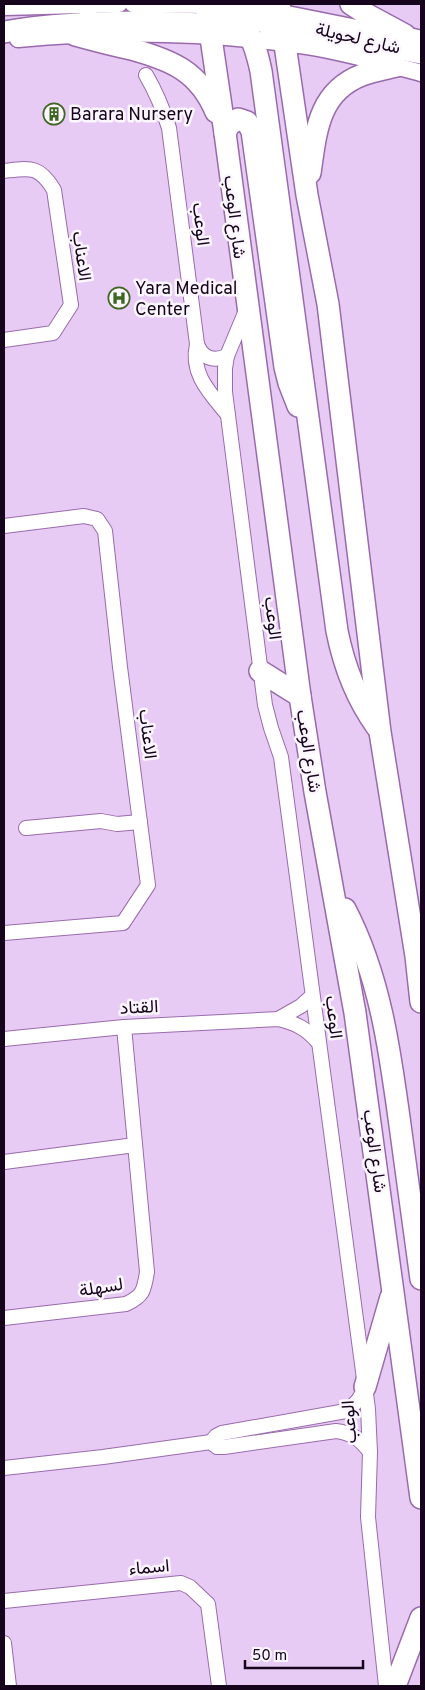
<svg xmlns="http://www.w3.org/2000/svg" width="425" height="1690" viewBox="0 0 425 1690" font-family="Overpass,Vazirmatn,sans-serif">
<style>
.lines{fill:none;stroke-linecap:round;stroke-linejoin:round}
.minor-casing{stroke:#996bad;stroke-width:16}
.tertiary-casing{stroke:#996bad;stroke-width:19}
.primary-casing{stroke:#996bad;stroke-width:24}
.minor{stroke:#fff;stroke-width:14}
.tertiary{stroke:#fff;stroke-width:16}
.primary{stroke:#fff;stroke-width:21}
.labels{text-anchor:middle;stroke-width:5;stroke-linejoin:round;paint-order:stroke}
.street-label{font-size:18px;fill:#15041c;stroke:#fbf6fd}
.poi-label{font-size:18px;fill:#15041c;stroke:#fbf6fd;text-anchor:start}
</style>
<rect width="100%" height="100%" fill="#e8cbf5"/>
<g class="lines">
<g class="minor-casing">
<g id="minor">
<path d="M146,75C156,92 163,109 169,128L197,344C202,358 213,362 227,356"/>
<path d="M4,171C30,168 39,165 54,190L71,305L53,333L4,340"/>
<path d="M247,308L227,356L225,368V392L265,705L271,728L281,757L368,1409L370,1452L368,1517L386,1686"/>
<path d="M197,344C190,374 210,393 228,415"/>
<path d="M4,526L84,516L97,519L105,531L120,667L148,885L123,923L4,933"/>
<path d="M26,828L101,821L117,824L140,822"/>
<path d="M278,1019L301,1006L312,996"/>
<path d="M4,1039L124,1027L278,1019C295,1023 306,1028 318,1042"/>
<path d="M4,1162L135,1145"/>
<path d="M4,1318L126,1304C143,1296 144,1291 147,1272L124,1027"/>
<path d="M211,1442L217,1447H224L336,1431C352,1433 360,1439 370,1452"/>
<path d="M4,1468L103,1457L211,1442L216,1436L222,1433L346,1411C356,1404 361,1398 365,1387"/>
<path d="M4,1601L181,1583L190,1587L208,1604L219,1686"/>
<path d="M4,1643L9,1686"/>
</g>
</g>
<g class="tertiary-casing">
<g id="tertiary">
<path d="M133,4L206,5L262,9L362,29L405,35L421,39"/>
<path d="M4,7L119,4"/>
<path d="M18,39C114,30 212,32 307,46C345,52 384,63 421,73"/>
</g>
</g>
<g class="primary-casing">
<g id="primary">
<path d="M206,4L225,133L300,696L315,792L355,1013L421,1498"/>
<path d="M279,4L307,195L328,304L380,732L416,956L421,1002"/>
<path d="M351,4L368,15L405,35"/>
<path d="M86,5L90,4"/>
<path d="M206,5C245,15 253,34 261,71L337,631C344,666 356,698 377,727"/>
<path d="M269,26L307,31L421,53"/>
<path d="M4,32C48,24 93,23 137,22C170,21 257,32 280,12"/>
<path d="M75,35C93,40 112,45 131,49C171,60 199,71 216,112"/>
<path d="M225,133L229,125L238,119L247,122L252,131L285,367L289,383L298,406"/>
<path d="M310,173C316,132 318,92 362,75C372,71 384,69 396,66"/>
<path d="M260,671L300,696"/>
<path d="M345,909C380,976 390,1051 400,1125C407,1176 414,1228 421,1279"/>
<path d="M365,1387L391,1297"/>
<path d="M395,1686L421,1618"/>
</g>
</g>
<use href="#minor" class="minor"/>
<use href="#tertiary" class="tertiary"/>
<use href="#primary" class="primary"/>
</g>
<defs>
<g id="building-ring" transform="scale(1.125)"><circle r="9.5" fill="#fbf6fd" stroke="#3d6622" stroke-width="1.5"/><path d="M-4-6H4V6H1V3H-1V6H-4ZM-2.5-4.3h1.7v1.8h-1.7ZM.8-4.3h1.7v1.8H.8ZM-2.5-1h1.7V.8h-1.7ZM.8-1h1.7V.8H.8Z" fill="#3d6622"/></g>
<g id="hospital-ring" transform="scale(1.125)"><circle r="9.5" fill="#fbf6fd" stroke="#3d6622" stroke-width="1.5"/><path d="M-5-5h3v3.5h4V-5h3V5h-3V1.5h-4V5h-3Z" fill="#3d6622"/></g>
</defs>
<g fill-rule="evenodd">
<use href="#building-ring" x="54" y="114"/>
<use href="#hospital-ring" x="119" y="298"/>
</g>
<g class="labels">
<g class="street-label">
<text transform="translate(358 38) rotate(13)" y="6">شارع لحويلة</text>
<text transform="translate(235 217) rotate(83)" y="6">شارع الوعب</text>
<text transform="translate(201 224) rotate(83)" y="6">الوعب</text>
<text transform="translate(82 256) rotate(82)" y="6">الاعناب</text>
<text transform="translate(273 618) rotate(83)" y="6">الوعب</text>
<text transform="translate(148 734) rotate(83)" y="6">الاعناب</text>
<text transform="translate(309 751) rotate(81)" y="6">شارع الوعب</text>
<text transform="translate(139 1007) rotate(-3)" y="6">القتاد</text>
<text transform="translate(334 1017) rotate(83)" y="6">الوعب</text>
<text transform="translate(375 1151) rotate(82)" y="6">شارع الوعب</text>
<text transform="translate(101 1287) rotate(-9)" y="6">لسهلة</text>
<text transform="translate(349 1422) rotate(-94)" y="6">الوعب</text>
<text transform="translate(149 1567) rotate(-5)" y="6">اسماء</text>
</g>
<g class="poi-label">
<text x="70" y="120">Barara Nursery</text>
<text x="135" y="294">Yara Medical<tspan x="135" dy="21">Center</tspan></text>
</g>
</g>
<rect width="425" height="1690" fill="none" stroke="#15041c" stroke-width="10"/>
<path d="M245 1660v8h118v-8" fill="none" stroke="#15041c" stroke-width="2.5"/>
<text x="252" y="1660" font-size="15" fill="#15041c" stroke="#fbf6fd" stroke-width="4" paint-order="stroke">50 m</text>
</svg>
